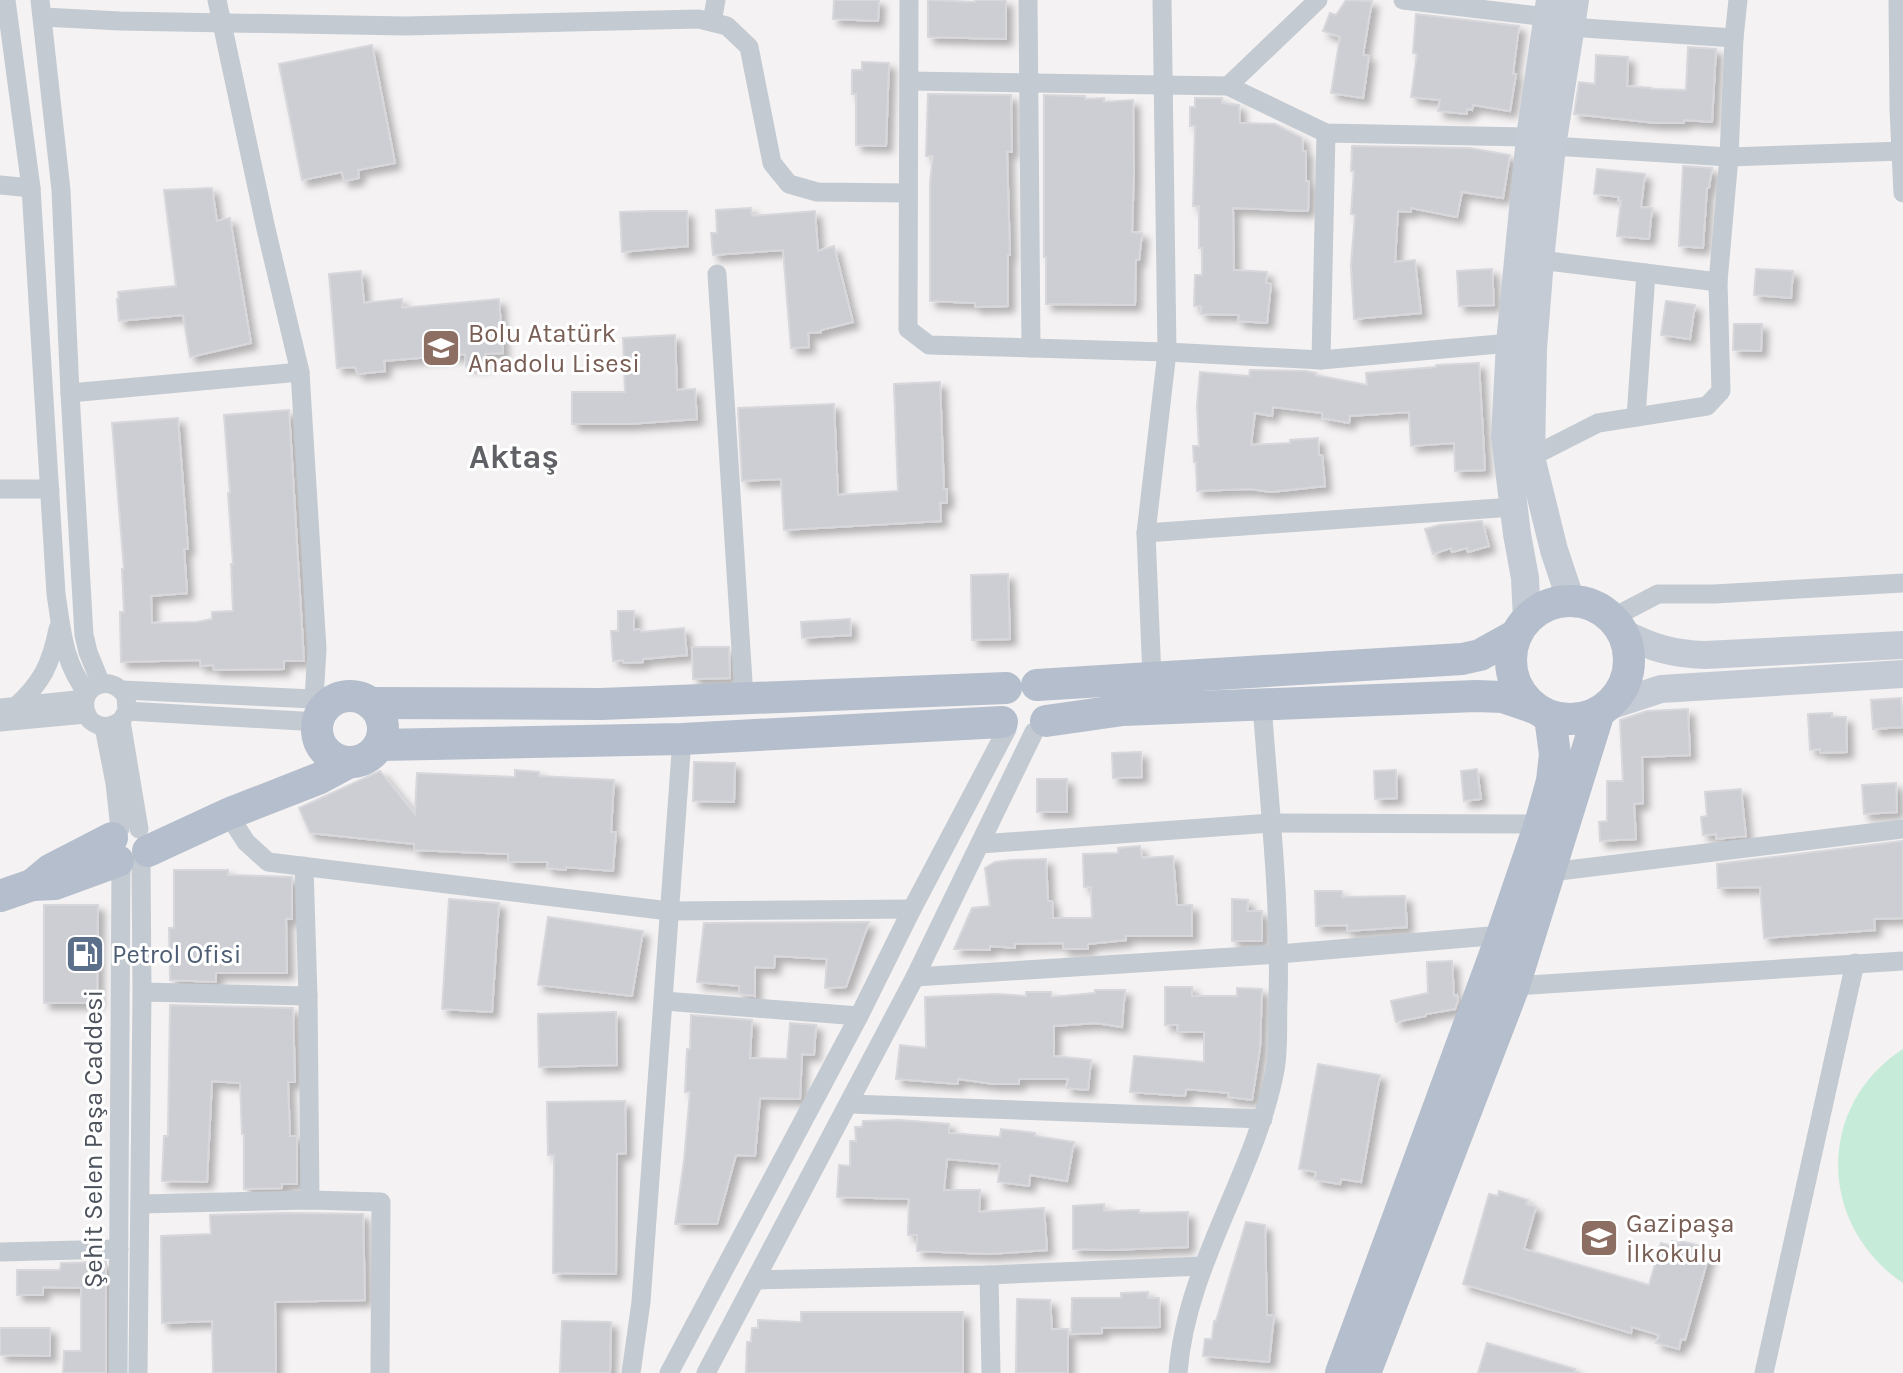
<svg xmlns="http://www.w3.org/2000/svg" width="1903" height="1373" viewBox="0 0 1903 1373" font-family="Karla,sans-serif">
<style>
.green{fill:#c7ebd9}
.building{fill:#cdced3;stroke:#d7d7dc;stroke-width:2;filter:url(#shadow)}
.lines{fill:none;stroke-linecap:round;stroke-linejoin:round}
.street{stroke:#c4cad1;stroke-width:19}
.secondary{stroke:#c5cbd5;stroke-width:28}
.primary{stroke:#b5becc;stroke-width:32}
.labels{text-anchor:middle;stroke-width:6;stroke-linejoin:round;paint-order:stroke}
.education-label{font-size:26px;fill:#785e54;stroke:#fff;text-anchor:start}
.service-label{font-size:26px;fill:#4e5e75;stroke:#fff;text-anchor:start}
.street-label{font-size:26px;fill:#4c535d;stroke:#fff}
.district-label{font-size:33px;font-weight:bold;fill:#5f6166;stroke:#fff}
</style>
<defs>
<filter id="shadow"><feDropShadow dx="6" dy="6" stdDeviation="3.5" flood-color="#0004"/></filter>
</defs>
<rect width="100%" height="100%" fill="#f4f2f2"/>
<path class="green" d="M1903,1049V1283C1818,1226 1815,1106 1903,1049Z"/>
<g class="building">
<path d="M834,0H879L878,21L833,19Z"/>
<path d="M928,0L975,2V0H1006V39L928,37Z"/>
<path d="M1346,0L1372,1L1363,55L1369,56L1363,98L1331,93L1340,37L1323,31L1330,13L1336,15Z"/>
<path d="M1416,14L1519,26L1513,74H1516L1510,111L1473,105L1472,110L1467,109V114L1438,111L1440,100L1411,97L1417,54L1413,53Z"/>
<path d="M372,45L395,163L358,170L359,178L344,181L342,172L302,180L279,64Z"/>
<path d="M1688,47L1716,49L1712,122L1684,120V123H1656L1574,114L1579,82L1595,84L1596,55L1628,57L1627,86L1651,88V89L1686,90Z"/>
<path d="M862,62L889,63L886,146L856,145V94H852V70H862Z"/>
<path d="M928,94L1011,95L1012,152H1007L1010,255H1008V306L975,307V303L930,301V183L933,156H926Z"/>
<path d="M1044,95L1085,96V99L1104,98V102L1133,100L1134,172L1132,232L1142,233L1139,260H1136L1135,305L1046,304V257H1044Z"/>
<path d="M1195,98H1222V103L1239,105L1240,123L1275,124L1302,138L1303,151H1306V181H1309L1308,211L1233,208L1234,270L1267,272L1266,283L1271,284L1267,323L1238,321L1239,315L1201,314V306H1194L1195,275H1202V248H1199V206H1193L1195,126H1190V107H1195Z"/>
<path d="M1352,146L1469,148L1510,155L1503,198L1462,192L1457,217L1411,208V212L1398,211L1395,262L1415,260L1421,313L1354,319L1351,265L1355,215L1351,214L1354,171H1351Z"/>
<path d="M1683,166L1712,168L1709,188H1707L1703,248L1679,246Z"/>
<path d="M1597,169L1645,174L1641,207L1652,208L1649,239L1617,236L1621,201H1618L1619,197L1594,194Z"/>
<path d="M212,188L217,221L230,218L251,343L190,357L183,315L119,321L117,299H119L118,292L176,286L164,190Z"/>
<path d="M751,208L752,216L815,211L818,251L834,246L853,322L821,330V332L808,333L809,347L791,348L783,250L713,255L711,233H717L716,210Z"/>
<path d="M654,211H687L688,246L622,252L620,212Z"/>
<path d="M1492,269L1494,305L1459,306L1457,271Z"/>
<path d="M1756,269L1793,271L1791,298L1754,295Z"/>
<path d="M361,271L364,303L402,299V308L499,299L503,353L485,354L486,364L466,366L465,354L384,361L385,371L358,374L355,367L337,368L329,274Z"/>
<path d="M1666,301L1695,305L1690,339L1661,335Z"/>
<path d="M1734,324H1762L1761,351L1733,350Z"/>
<path d="M675,335L677,390L695,389L697,419L628,424H572V392H625L623,338Z"/>
<path d="M1479,363L1485,470L1455,471L1454,443L1411,446L1409,412L1350,416L1349,423L1322,418V413L1273,407L1272,416L1255,413L1251,445L1290,443V440L1318,438L1319,455H1322L1325,486L1271,492L1250,489L1197,491L1196,462H1194L1193,446H1199L1197,405L1200,372L1249,376L1250,370L1306,371L1316,373L1315,375L1367,385L1366,373L1436,367V365Z"/>
<path d="M940,382L944,489H947V503H940L941,521L784,530L781,479L742,481L738,408L834,404L838,495L898,491L894,384Z"/>
<path d="M289,410L304,661H284V669L214,670L213,665L200,666V660L121,662L120,612H124L122,569H124L112,423L178,418L188,549H184L187,593L151,596L152,623L197,622L212,619V612L233,611L231,564H233L228,493H230L224,415Z"/>
<path d="M1482,521L1489,546L1468,552L1467,548L1452,552L1451,548L1433,554L1425,529L1440,525Z"/>
<path d="M1008,574L1010,639L972,640L971,575Z"/>
<path d="M618,611H634V630L641,629V632L684,628L687,655L643,659V662L623,663V660L613,661L611,631H618Z"/>
<path d="M850,619L851,635L802,638L801,622Z"/>
<path d="M692,647H729L730,678L693,679Z"/>
<path d="M1901,698L1903,727L1873,729L1871,700Z"/>
<path d="M1688,709L1690,755L1642,757L1643,803L1634,804L1636,839L1600,841L1599,822L1607,821V781H1623L1620,720L1647,711Z"/>
<path d="M1832,713V717H1846L1847,752L1820,753V749L1810,750L1808,714Z"/>
<path d="M1141,752L1142,777L1113,778L1112,753Z"/>
<path d="M694,762L735,763L734,802L693,801Z"/>
<path d="M1477,769L1481,799L1464,801L1461,771Z"/>
<path d="M515,770L539,772V776L614,780L611,832H616L613,871L566,867V870L547,868L548,862H508V854L414,850V844L310,833L299,808L380,771L415,814L417,773L515,777Z"/>
<path d="M1396,770L1397,798L1375,799L1374,771Z"/>
<rect x="1037" y="779" width="30" height="33"/>
<path d="M1896,783L1897,812L1864,814L1862,785Z"/>
<path d="M1741,789L1746,836L1716,839V834L1703,835L1701,817L1707,816L1705,792Z"/>
<path d="M1903,841V918L1874,919L1875,930L1764,938L1760,887L1718,888L1717,864Z"/>
<path d="M1140,846L1142,858L1173,856L1177,905H1192V936H1126V940L1088,944V949H1063V943L1015,944V948L990,946V950L954,949L972,908L990,906L985,868L995,862L1013,860L1046,859L1048,901H1052L1053,918H1092L1091,887H1084L1083,854L1118,853V848Z"/>
<path d="M174,870H228V875L292,877V919H286L287,973H216V982L170,980L169,928H174Z"/>
<path d="M1315,891H1342V897L1405,896L1407,927L1347,931V925L1316,926Z"/>
<path d="M449,899L499,903L492,1012L442,1009Z"/>
<path d="M1232,899L1248,900L1247,911H1262V941H1232Z"/>
<path d="M44,905H98L97,1003H44Z"/>
<path d="M548,917L643,931L632,996L538,985Z"/>
<path d="M869,922L846,987L825,988L827,959L775,956L774,968L755,967V996L739,994V986L697,982L704,923Z"/>
<path d="M1452,961L1454,996L1457,995L1458,1001L1455,1009L1426,1014V1016L1396,1022L1391,1001L1428,993L1427,962Z"/>
<path d="M1165,987H1192V996H1237V988L1262,989L1260,1048L1252,1100L1228,1097L1229,1093L1186,1089L1185,1096L1130,1092L1134,1056L1204,1062V1032H1177L1178,1025H1165Z"/>
<path d="M1095,990H1125L1122,1027L1096,1023L1054,1026V1056L1091,1060L1088,1090L1066,1088L1068,1079H1019V1084H994L958,1079V1084L896,1079L900,1045L926,1048L925,997L996,994L1026,996V992H1051V997L1095,993Z"/>
<path d="M170,1005L293,1008L295,1082H288L290,1136H297V1184H282V1188L244,1189V1134H242L240,1083L212,1081L207,1182L162,1181L164,1136H168Z"/>
<path d="M616,1012L617,1065L539,1067L538,1014Z"/>
<path d="M691,1015L752,1020L750,1058L787,1059L790,1023L816,1025L814,1055L802,1054L800,1099L760,1098L755,1156L736,1155L717,1224H675L684,1161L690,1092H685L687,1049H690Z"/>
<path d="M1318,1064L1380,1075L1361,1182L1341,1179L1340,1184L1315,1180L1316,1172L1299,1169Z"/>
<path d="M625,1101L626,1153L617,1154L616,1274L553,1273L554,1155H548L547,1102Z"/>
<path d="M900,1120L949,1124V1133L1000,1137L1001,1129L1035,1133V1136L1074,1142L1067,1181L1030,1175L1029,1186L998,1182L1000,1164L947,1159L944,1190H980L979,1212L1044,1208L1047,1250L990,1254L917,1251V1235H908L909,1199L837,1197L839,1165L850,1166V1141H856L855,1127H862L863,1121Z"/>
<path d="M1499,1191L1528,1200L1526,1204L1536,1207L1524,1249L1649,1285L1661,1243L1671,1246L1672,1241L1681,1243V1241L1700,1246L1698,1252L1709,1255L1685,1340L1681,1339L1679,1349L1656,1343L1659,1335L1632,1327L1631,1333L1463,1284L1489,1194L1498,1196Z"/>
<path d="M1104,1204V1211L1139,1210V1213L1188,1212V1247L1109,1250L1073,1249V1206Z"/>
<path d="M283,1213L363,1214L365,1300L275,1302L276,1373H213L212,1321L162,1323L161,1236L211,1234L210,1215Z"/>
<path d="M1246,1222L1265,1225L1267,1315L1274,1316L1269,1362L1203,1356L1205,1339H1212L1214,1321H1216Z"/>
<path d="M106,1262V1373H63L64,1351H81V1288L43,1287V1295H17V1270H60L61,1263Z"/>
<path d="M1148,1292V1298H1159L1160,1327L1102,1328V1333L1071,1334L1072,1298H1121V1293Z"/>
<path d="M1017,1299L1050,1300L1052,1329H1068V1373H1016Z"/>
<path d="M801,1312H963V1373H746L747,1342H751L752,1328H758V1320L801,1322Z"/>
<path d="M562,1321L611,1322L610,1373H560Z"/>
<path d="M0,1328H50V1356L0,1355Z"/>
<path d="M1487,1343L1575,1369V1373H1478Z"/>
</g>
<g class="lines">
<g class="street">
<path d="M6,0L31,188L56,594C62,632 63,661 87,693"/>
<path d="M40,0L61,190L70,393L84,635L88,652L101,684"/>
<path d="M217,0L266,229L300,372L317,649L314,699"/>
<path d="M909,0L908,329L929,345L1167,352L1321,360L1510,343"/>
<path d="M1028,0L1031,348"/>
<path d="M1403,0L1547,17"/>
<path d="M1898,0L1899,109L1903,193"/>
<path d="M43,17L120,21L406,26L699,19L727,26L749,47L772,163L789,184L817,192L908,193"/>
<path d="M712,22L716,0"/>
<path d="M1569,27L1734,38"/>
<path d="M909,81L1228,86L1326,133L1530,137"/>
<path d="M1228,86L1318,0"/>
<path d="M1552,146L1729,157L1903,151"/>
<path d="M0,185L31,188"/>
<path d="M1540,260L1718,282"/>
<path d="M717,274L744,697"/>
<path d="M1321,360L1326,133"/>
<path d="M70,393L300,372"/>
<path d="M1636,417L1646,273"/>
<path d="M1531,457L1598,423L1707,406L1721,391L1718,282L1729,157L1734,38L1738,0"/>
<path d="M0,489H50"/>
<path d="M1146,533L1513,507"/>
<path d="M1612,618L1658,594H1714L1903,583"/>
<path d="M1152,678L1146,533L1167,352L1162,0"/>
<path d="M122,690L335,700"/>
<path d="M15,707C42,683 51,664 58,629"/>
<path d="M0,708L85,699"/>
<path d="M127,711L318,722"/>
<path d="M121,721C109,728 101,729 90,720C71,692 107,668 126,696L127,711L121,721L139,829"/>
<path d="M0,722L86,714"/>
<path d="M104,727L115,783L120,829"/>
<path d="M228,814L246,842L268,862L669,911L912,909"/>
<path d="M981,844L1271,823L1540,824"/>
<path d="M304,866L308,996L310,1200"/>
<path d="M1551,872L1903,829"/>
<path d="M915,977L1279,954L1502,935"/>
<path d="M1514,986L1903,961"/>
<path d="M142,992L308,996"/>
<path d="M664,1001L859,1016"/>
<path d="M850,1104L1263,1119"/>
<path d="M141,1204L310,1200L381,1202L380,1373"/>
<path d="M0,1252L119,1249"/>
<path d="M989,1275L991,1373"/>
<path d="M755,1280L989,1275L1203,1266"/>
<path d="M118,1373L121,863"/>
<path d="M138,1373L142,992L141,861"/>
<path d="M631,1373L641,1302L682,739"/>
<path d="M669,1373L859,1016L912,909L1007,729"/>
<path d="M706,1373L915,977L1034,732"/>
<path d="M1178,1373C1186,1265 1255,1175 1275,1070C1279,1048 1277,1024 1278,1001C1281,903 1269,803 1262,704"/>
<path d="M1764,1373L1855,963"/>
</g>
<g class="secondary">
<path d="M1571,601L1554,550L1531,457L1533,349L1540,260L1552,146L1575,0"/>
<path d="M1527,619L1525,578L1517,534L1505,437L1510,343L1530,137L1550,0"/>
<path d="M1623,633C1652,648 1673,654 1705,655L1903,645"/>
<path d="M1609,706L1661,689L1903,674"/>
</g>
<g class="primary">
<circle cx="1570" cy="660" r="59"/>
<path d="M1037,685L1462,659L1480,655L1516,635"/>
<circle cx="350" cy="729" r="33"/>
<path d="M370,703L601,704L1006,688"/>
<path d="M1046,721L1123,710L1476,696L1503,697L1532,707"/>
<path d="M379,745L682,739L1002,722"/>
<path d="M112,838L50,870L32,885L55,884L118,861"/>
<path d="M148,851L228,814L320,778L348,763"/>
<path d="M0,896L32,885"/>
<path d="M1341,1373L1502,935L1540,824L1552,781L1555,754L1550,717"/>
<path d="M1365,1373L1514,986L1599,712"/>
</g>
</g>
<defs>
<g id="school-square" transform="scale(2.0125)"><rect x="-9" y="-9" width="18" height="18" rx="4" fill="#8d6e63" stroke="#fff"/><path d="M0-5L7-2L0 1L-7-2ZM-4 1L0 2.5L4 1V4Q0 6-4 4Z" fill="#fff"/></g>
<g id="fuel-square" transform="scale(2.0125)"><rect x="-9" y="-9" width="18" height="18" rx="4" fill="#5c6f8a" stroke="#fff"/><path d="M-5.5-6h7V0h2V4h1.3V-2.5L3-4.5l.8-.8L6-3V5H2.5V1h-1V6h-7ZM-4.2-4.7v3.2H.2V-4.7Z" fill="#fff"/></g>
</defs>
<g fill-rule="evenodd">
<use href="#school-square" x="441" y="348"/>
<use href="#fuel-square" x="85" y="954"/>
<use href="#school-square" x="1599" y="1238"/>
</g>
<g class="labels">
<g class="education-label">
<text x="468" y="342">Bolu Atatürk<tspan x="468" dy="30">Anadolu Lisesi</tspan></text>
<text x="1626" y="1232">Gazipaşa<tspan x="1626" dy="30">İlkokulu</tspan></text>
</g>
<g class="service-label">
<text x="112" y="963">Petrol Ofisi</text>
</g>
<g class="street-label">
<text transform="translate(93 1139) rotate(-90)" y="9">Şehit Selen Paşa Caddesi</text>
</g>
<g class="district-label">
<text x="514" y="468">Aktaş</text>
</g>
</g>
</svg>
